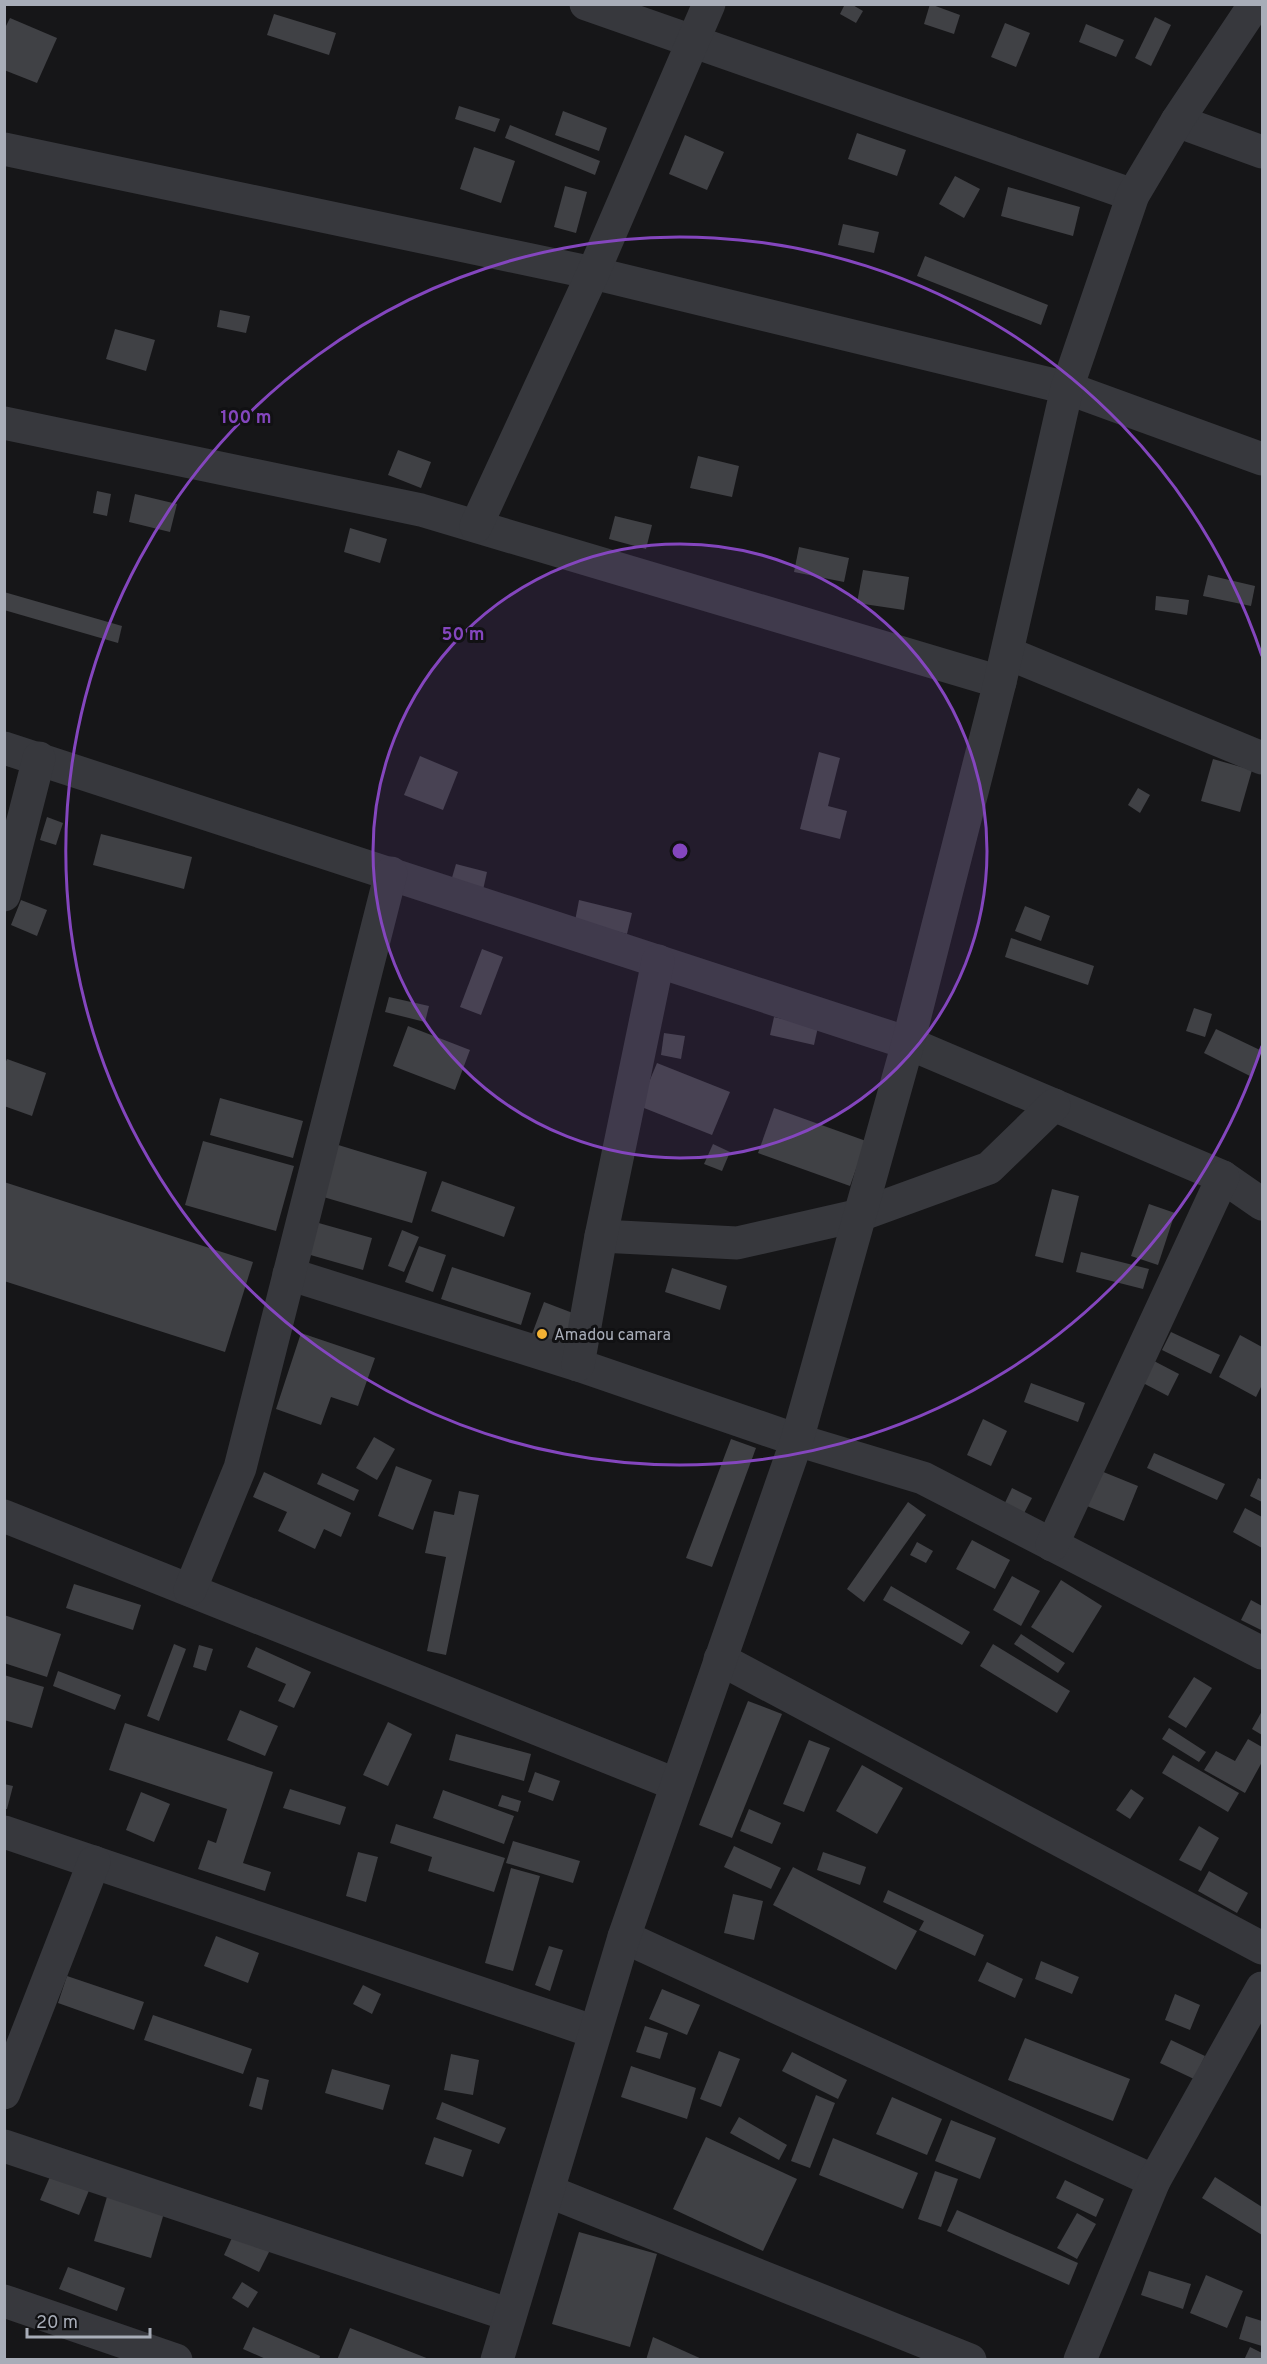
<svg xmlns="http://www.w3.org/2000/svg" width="1267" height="2364" viewBox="0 0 1267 2364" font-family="Overpass,sans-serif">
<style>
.building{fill:#404145}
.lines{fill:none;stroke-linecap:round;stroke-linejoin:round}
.minor{stroke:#37383d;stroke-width:33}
.ring{fill:none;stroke:#8446be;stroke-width:3}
.poi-dot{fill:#f2b134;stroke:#111113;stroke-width:2}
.labels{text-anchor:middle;stroke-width:6;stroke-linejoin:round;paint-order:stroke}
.poi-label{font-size:16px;fill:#a8adb8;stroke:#111113;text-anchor:start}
.centre{fill:#8446be;stroke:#111113;stroke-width:3}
.ring-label{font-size:18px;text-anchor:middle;font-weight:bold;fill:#8446be;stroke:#111113;stroke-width:6;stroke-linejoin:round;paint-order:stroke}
</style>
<rect width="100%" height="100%" fill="#161618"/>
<g class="building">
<path d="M845,4H851L863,11L856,23L840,14Z"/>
<path d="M930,4L960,15L954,34L924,24Z"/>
<path d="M274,14L336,33L329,55L267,35Z"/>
<path d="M1155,17L1171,25L1151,66L1135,58Z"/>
<path d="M10,18L57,38L37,83L4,70V30Z"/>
<path d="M1005,23L1030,33L1016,67L991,57Z"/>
<path d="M1086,24L1124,40L1116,57L1079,42Z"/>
<path d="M459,106L500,119L495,132L455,119Z"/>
<path d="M563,111L607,128L599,151L555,135Z"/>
<path d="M510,125L600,161L595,175L505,138Z"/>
<path d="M857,133L906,150L897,176L848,159Z"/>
<path d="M685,135L724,152L707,190L669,174Z"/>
<path d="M474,147L515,161L501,203L460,189Z"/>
<path d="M955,176L980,189L964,218L939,204Z"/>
<path d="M565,186L587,192L576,233L554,227Z"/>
<path d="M1008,187L1080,207L1073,236L1001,216Z"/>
<path d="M843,224L879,232L874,253L838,245Z"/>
<path d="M925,256L1048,305L1041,325L917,276Z"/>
<path d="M220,310L250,316L246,333L217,327Z"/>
<path d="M115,329L155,340L146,371L106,359Z"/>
<path d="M398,450L431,462L421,488L388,475Z"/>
<path d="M698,456L739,466L732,497L690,488Z"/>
<path d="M97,491L111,494L107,516L93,513Z"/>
<path d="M135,494L177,504L170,532L129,522Z"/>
<path d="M615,516L652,525L646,549L609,539Z"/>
<path d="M350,528L387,539L380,563L344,552Z"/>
<path d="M799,547L849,558L844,582L794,572Z"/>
<path d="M863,570L909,577L904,610L857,603Z"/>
<path d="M1208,575L1255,586L1251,606L1203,596Z"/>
<path d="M4,592L122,626L118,643L4,610Z"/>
<path d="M1156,596L1189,600L1187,615L1155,610Z"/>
<path d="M819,752L840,758L828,806L847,811L840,839L800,829Z"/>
<path d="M420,756L458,772L443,810L404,795Z"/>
<path d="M1213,759L1252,770L1240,812L1201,801Z"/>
<path d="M1138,788L1150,795L1140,813L1128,805Z"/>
<path d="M47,817L63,823L56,845L40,840Z"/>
<path d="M101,834L192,857L184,889L93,865Z"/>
<path d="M456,864L487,872L483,890L451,881Z"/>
<path d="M21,900L47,910L37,936L11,925Z"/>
<path d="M579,900L632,913L627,934L575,921Z"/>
<path d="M1025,906L1050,916L1041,941L1015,931Z"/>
<path d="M1011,938L1094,966L1088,985L1005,957Z"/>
<path d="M482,949L503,957L481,1015L460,1007Z"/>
<path d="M389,997L429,1006L425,1022L385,1012Z"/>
<path d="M1194,1008L1212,1014L1205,1037L1186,1031Z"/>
<path d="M774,1017L818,1027L814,1045L770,1035Z"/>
<path d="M408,1026L470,1050L455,1090L393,1066Z"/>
<path d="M1216,1029L1262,1051L1250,1076L1204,1053Z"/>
<path d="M664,1033L685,1036L681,1059L661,1055Z"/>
<path d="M7,1059L46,1073L32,1116L4,1106V1066Z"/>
<path d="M657,1063L730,1092L712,1135L639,1106Z"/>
<path d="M220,1098L303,1121L293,1158L210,1135Z"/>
<path d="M774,1108L866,1141L850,1186L758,1153Z"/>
<path d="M203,1141L294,1166L276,1231L185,1205Z"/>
<path d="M335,1144L427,1172L412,1223L320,1196Z"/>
<path d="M713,1144L730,1152L722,1171L704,1164Z"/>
<path d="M442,1181L515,1207L504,1237L431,1211Z"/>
<path d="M4,1182L253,1262L225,1352L4,1281Z"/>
<path d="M1052,1189L1079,1196L1063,1263L1035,1256Z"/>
<path d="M1149,1204L1175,1213L1158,1265L1131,1256Z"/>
<path d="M308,1220L372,1238L363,1270L300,1252Z"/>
<path d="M402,1230L419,1237L404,1272L388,1266Z"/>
<path d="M419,1246L446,1255L433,1292L405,1282Z"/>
<path d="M1081,1252L1149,1269L1143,1289L1076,1272Z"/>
<path d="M452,1267L531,1293L521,1325L441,1299Z"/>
<path d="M672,1268L727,1286L720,1310L665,1292Z"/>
<path d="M544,1302L578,1315L567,1347L532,1334Z"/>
<path d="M1171,1332L1220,1355L1211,1374L1162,1350Z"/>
<path d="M301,1333L375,1358L358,1406L331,1397L321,1425L276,1409Z"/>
<path d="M1240,1335L1262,1347V1385L1256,1397L1219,1377Z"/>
<path d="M1154,1361L1179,1374L1168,1396L1143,1383Z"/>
<path d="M1031,1383L1085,1403L1078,1422L1024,1402Z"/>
<path d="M983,1419L1007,1431L991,1466L967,1455Z"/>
<path d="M374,1437L395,1449L377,1480L356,1468Z"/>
<path d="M731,1439L756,1448L712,1567L686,1558Z"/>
<path d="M1154,1453L1225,1484L1217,1500L1147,1468Z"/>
<path d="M396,1466L432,1480L413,1530L378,1516Z"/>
<path d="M1096,1469L1138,1486L1124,1521L1082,1504Z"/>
<path d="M264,1472L351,1513L341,1537L324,1529L315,1549L278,1531L287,1512L253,1497Z"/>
<path d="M322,1473L359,1490L354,1501L317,1484Z"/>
<path d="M1258,1478L1262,1480V1502L1250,1496Z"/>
<path d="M1012,1488L1032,1498L1021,1519L1002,1509Z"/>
<path d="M459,1491L479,1495L446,1655L427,1651L446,1557L425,1553L434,1511L454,1515Z"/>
<path d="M908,1502L926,1515L864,1602L847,1589Z"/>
<path d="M1245,1508L1262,1517V1548L1233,1532Z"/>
<path d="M972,1540L1010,1560L995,1589L956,1569Z"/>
<path d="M917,1542L933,1551L926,1563L910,1555Z"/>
<path d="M1012,1576L1040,1591L1021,1626L993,1610Z"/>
<path d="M1061,1580L1102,1606L1073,1653L1031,1627Z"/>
<path d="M74,1584L141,1605L133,1630L66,1608Z"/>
<path d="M891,1586L970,1632L962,1645L883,1600Z"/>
<path d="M1251,1600L1262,1606L1261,1630L1241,1620Z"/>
<path d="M4,1615L61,1634L47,1677L4,1663Z"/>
<path d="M1021,1634L1065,1663L1058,1673L1014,1644Z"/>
<path d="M174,1644L186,1649L159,1721L147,1716Z"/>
<path d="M993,1644L1070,1691L1057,1713L980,1666Z"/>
<path d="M199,1645L213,1649L206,1671L193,1667Z"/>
<path d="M256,1647L311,1672L294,1708L278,1701L286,1684L247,1667Z"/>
<path d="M58,1671L121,1695L115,1710L53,1686Z"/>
<path d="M4,1675L44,1687L32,1728L4,1720Z"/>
<path d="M1194,1677L1212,1688L1186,1728L1168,1717Z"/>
<path d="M748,1701L782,1714L732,1838L699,1825Z"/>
<path d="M240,1710L278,1726L265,1756L227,1740Z"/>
<path d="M1262,1711V1735L1252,1729Z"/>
<path d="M388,1722L412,1734L388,1786L363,1775Z"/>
<path d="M125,1723L273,1772L243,1863L271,1872L265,1891L198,1869L208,1840L216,1843L227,1809L109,1770Z"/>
<path d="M1169,1728L1206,1752L1199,1762L1162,1739Z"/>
<path d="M456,1734L531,1754L524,1781L449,1760Z"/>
<path d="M1248,1739L1262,1747V1762L1245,1793L1204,1770L1216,1751L1235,1761Z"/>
<path d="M809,1740L830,1748L804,1812L783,1804Z"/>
<path d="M1173,1755L1239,1793L1228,1812L1162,1773Z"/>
<path d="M862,1765L903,1788L877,1834L836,1811Z"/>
<path d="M535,1772L560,1781L553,1801L528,1792Z"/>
<path d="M4,1784L13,1786L7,1809H4Z"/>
<path d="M290,1789L346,1807L340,1825L283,1808Z"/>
<path d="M1131,1789L1144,1798L1130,1819L1116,1810Z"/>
<path d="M443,1790L514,1816L504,1844L433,1818Z"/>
<path d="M141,1792L170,1804L154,1842L126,1830Z"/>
<path d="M502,1795L521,1801L518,1812L498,1806Z"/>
<path d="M749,1809L781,1823L772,1844L740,1831Z"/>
<path d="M396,1824L505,1858L494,1892L428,1871L432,1857L390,1843Z"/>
<path d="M1199,1826L1219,1838L1201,1871L1179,1860Z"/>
<path d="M513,1841L580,1861L573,1883L506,1863Z"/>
<path d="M734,1846L781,1868L771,1889L724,1867Z"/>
<path d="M358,1852L378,1857L366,1902L346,1896Z"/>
<path d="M823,1852L866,1867L860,1885L817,1870Z"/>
<path d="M793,1867L917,1931L896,1970L773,1905Z"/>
<path d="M511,1868L540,1876L513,1971L485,1963Z"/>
<path d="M1209,1871L1248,1893L1237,1913L1198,1891Z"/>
<path d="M888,1890L984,1935L975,1956L919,1930L924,1921L883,1902Z"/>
<path d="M733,1894L763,1901L754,1940L724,1933Z"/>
<path d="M216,1936L259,1953L248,1983L204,1966Z"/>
<path d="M549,1946L563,1950L550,1991L535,1985Z"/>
<path d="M1041,1961L1079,1977L1072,1994L1035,1979Z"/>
<path d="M987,1962L1023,1979L1015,1998L978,1981Z"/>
<path d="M67,1976L144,2002L134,2030L58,2003Z"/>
<path d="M363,1985L381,1994L372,2014L353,2004Z"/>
<path d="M662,1989L700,2005L687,2035L649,2019Z"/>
<path d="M1175,1994L1200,2005L1190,2030L1165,2020Z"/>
<path d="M153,2015L252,2049L243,2074L144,2040Z"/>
<path d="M645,2026L668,2033L660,2059L636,2052Z"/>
<path d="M1025,2038L1130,2079L1113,2121L1008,2080Z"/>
<path d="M1171,2040L1205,2056L1194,2079L1160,2063Z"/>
<path d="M719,2051L740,2059L721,2107L700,2099Z"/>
<path d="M792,2052L847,2080L838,2099L782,2071Z"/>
<path d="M451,2054L479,2060L473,2095L444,2090Z"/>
<path d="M631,2066L696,2088L687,2119L621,2097Z"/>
<path d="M332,2069L390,2085L383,2110L325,2093Z"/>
<path d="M257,2077L269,2080L262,2110L249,2106Z"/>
<path d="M816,2095L835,2103L810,2168L791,2161Z"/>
<path d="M892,2097L942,2119L927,2155L876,2134Z"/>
<path d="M442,2102L506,2128L499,2144L436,2119Z"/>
<path d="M739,2117L787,2145L779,2160L730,2133Z"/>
<path d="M951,2120L996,2138L980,2179L935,2161Z"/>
<path d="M434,2137L472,2150L463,2177L425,2164Z"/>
<path d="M706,2137L797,2179L763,2251L673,2209Z"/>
<path d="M833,2138L918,2173L903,2209L819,2175Z"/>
<path d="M935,2171L958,2179L941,2227L918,2219Z"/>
<path d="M52,2172L90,2188L79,2215L40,2200Z"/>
<path d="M1215,2177L1262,2207V2235L1202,2198Z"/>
<path d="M1065,2180L1104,2199L1096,2217L1056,2198Z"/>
<path d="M109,2190L166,2206L151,2258L94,2241Z"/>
<path d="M957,2210L1078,2263L1069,2285L947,2231Z"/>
<path d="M1077,2213L1096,2224L1077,2259L1057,2248Z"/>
<path d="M237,2227L273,2244L259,2272L224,2255Z"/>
<path d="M579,2232L657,2254L630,2347L552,2324Z"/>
<path d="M68,2267L125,2288L117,2311L59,2289Z"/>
<path d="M1149,2271L1191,2284L1183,2309L1141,2295Z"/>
<path d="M1206,2275L1243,2291L1227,2328L1190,2313Z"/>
<path d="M242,2282L258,2292L248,2308L232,2298Z"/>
<path d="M1246,2316L1262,2321V2346L1239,2339Z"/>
<path d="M253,2327L320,2356L319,2360H268L243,2349Z"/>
<path d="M350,2328L429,2359V2360H337Z"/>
<path d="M653,2337L704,2360H646Z"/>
<path d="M1250,2347L1262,2353V2360H1244Z"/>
</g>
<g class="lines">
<g class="minor">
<path d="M586,4L1133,195"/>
<path d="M1177,121L1262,152"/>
<path d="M4,149L593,273L1067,388L1262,459"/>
<path d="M4,423L421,510L1000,682"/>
<path d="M476,526L593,273L709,4"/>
<path d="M1007,653L1262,758"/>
<path d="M4,748L908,1043L1223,1177L1262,1204"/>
<path d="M4,895L39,758"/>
<path d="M601,1236L737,1243L860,1215L989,1168L1054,1105"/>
<path d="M289,1274L578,1365L797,1440L923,1478L1262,1653"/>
<path d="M578,1365L601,1236L658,961"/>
<path d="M4,1516L675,1784"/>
<path d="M1052,1545L1223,1177"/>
<path d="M190,1590L240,1468L391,873"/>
<path d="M720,1659L1262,1948"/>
<path d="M4,1832L595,2032"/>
<path d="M624,1937L1154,2181"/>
<path d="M4,2093L94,1862"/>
<path d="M4,2146L510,2315"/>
<path d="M548,2191L970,2360"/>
<path d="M4,2301L176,2360"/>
<path d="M497,2360L624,1937L797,1440L908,1043L1000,682L1067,388L1133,195L1177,121L1255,4"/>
<path d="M1080,2360L1154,2181L1262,1988"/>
</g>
</g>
<circle cx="680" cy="851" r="307" fill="#8446be" fill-opacity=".12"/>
<g class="ring">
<circle cx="680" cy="851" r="307"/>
<path d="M1262 1046A614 614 0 1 1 1262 656"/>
</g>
<circle class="poi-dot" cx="542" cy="1334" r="6"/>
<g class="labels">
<g class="poi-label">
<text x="554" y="1340">Amadou camara</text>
</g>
</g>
<circle cx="680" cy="851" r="9" class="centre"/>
<g class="ring-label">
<text x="246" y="423">100 m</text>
<text x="463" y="640">50 m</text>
</g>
<rect width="1267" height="2364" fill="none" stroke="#a8adb8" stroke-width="12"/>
<path d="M27 2328v9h123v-9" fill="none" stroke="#a8adb8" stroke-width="3"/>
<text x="36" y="2328" font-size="18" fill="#a8adb8" stroke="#111113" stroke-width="4.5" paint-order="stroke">20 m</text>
</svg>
